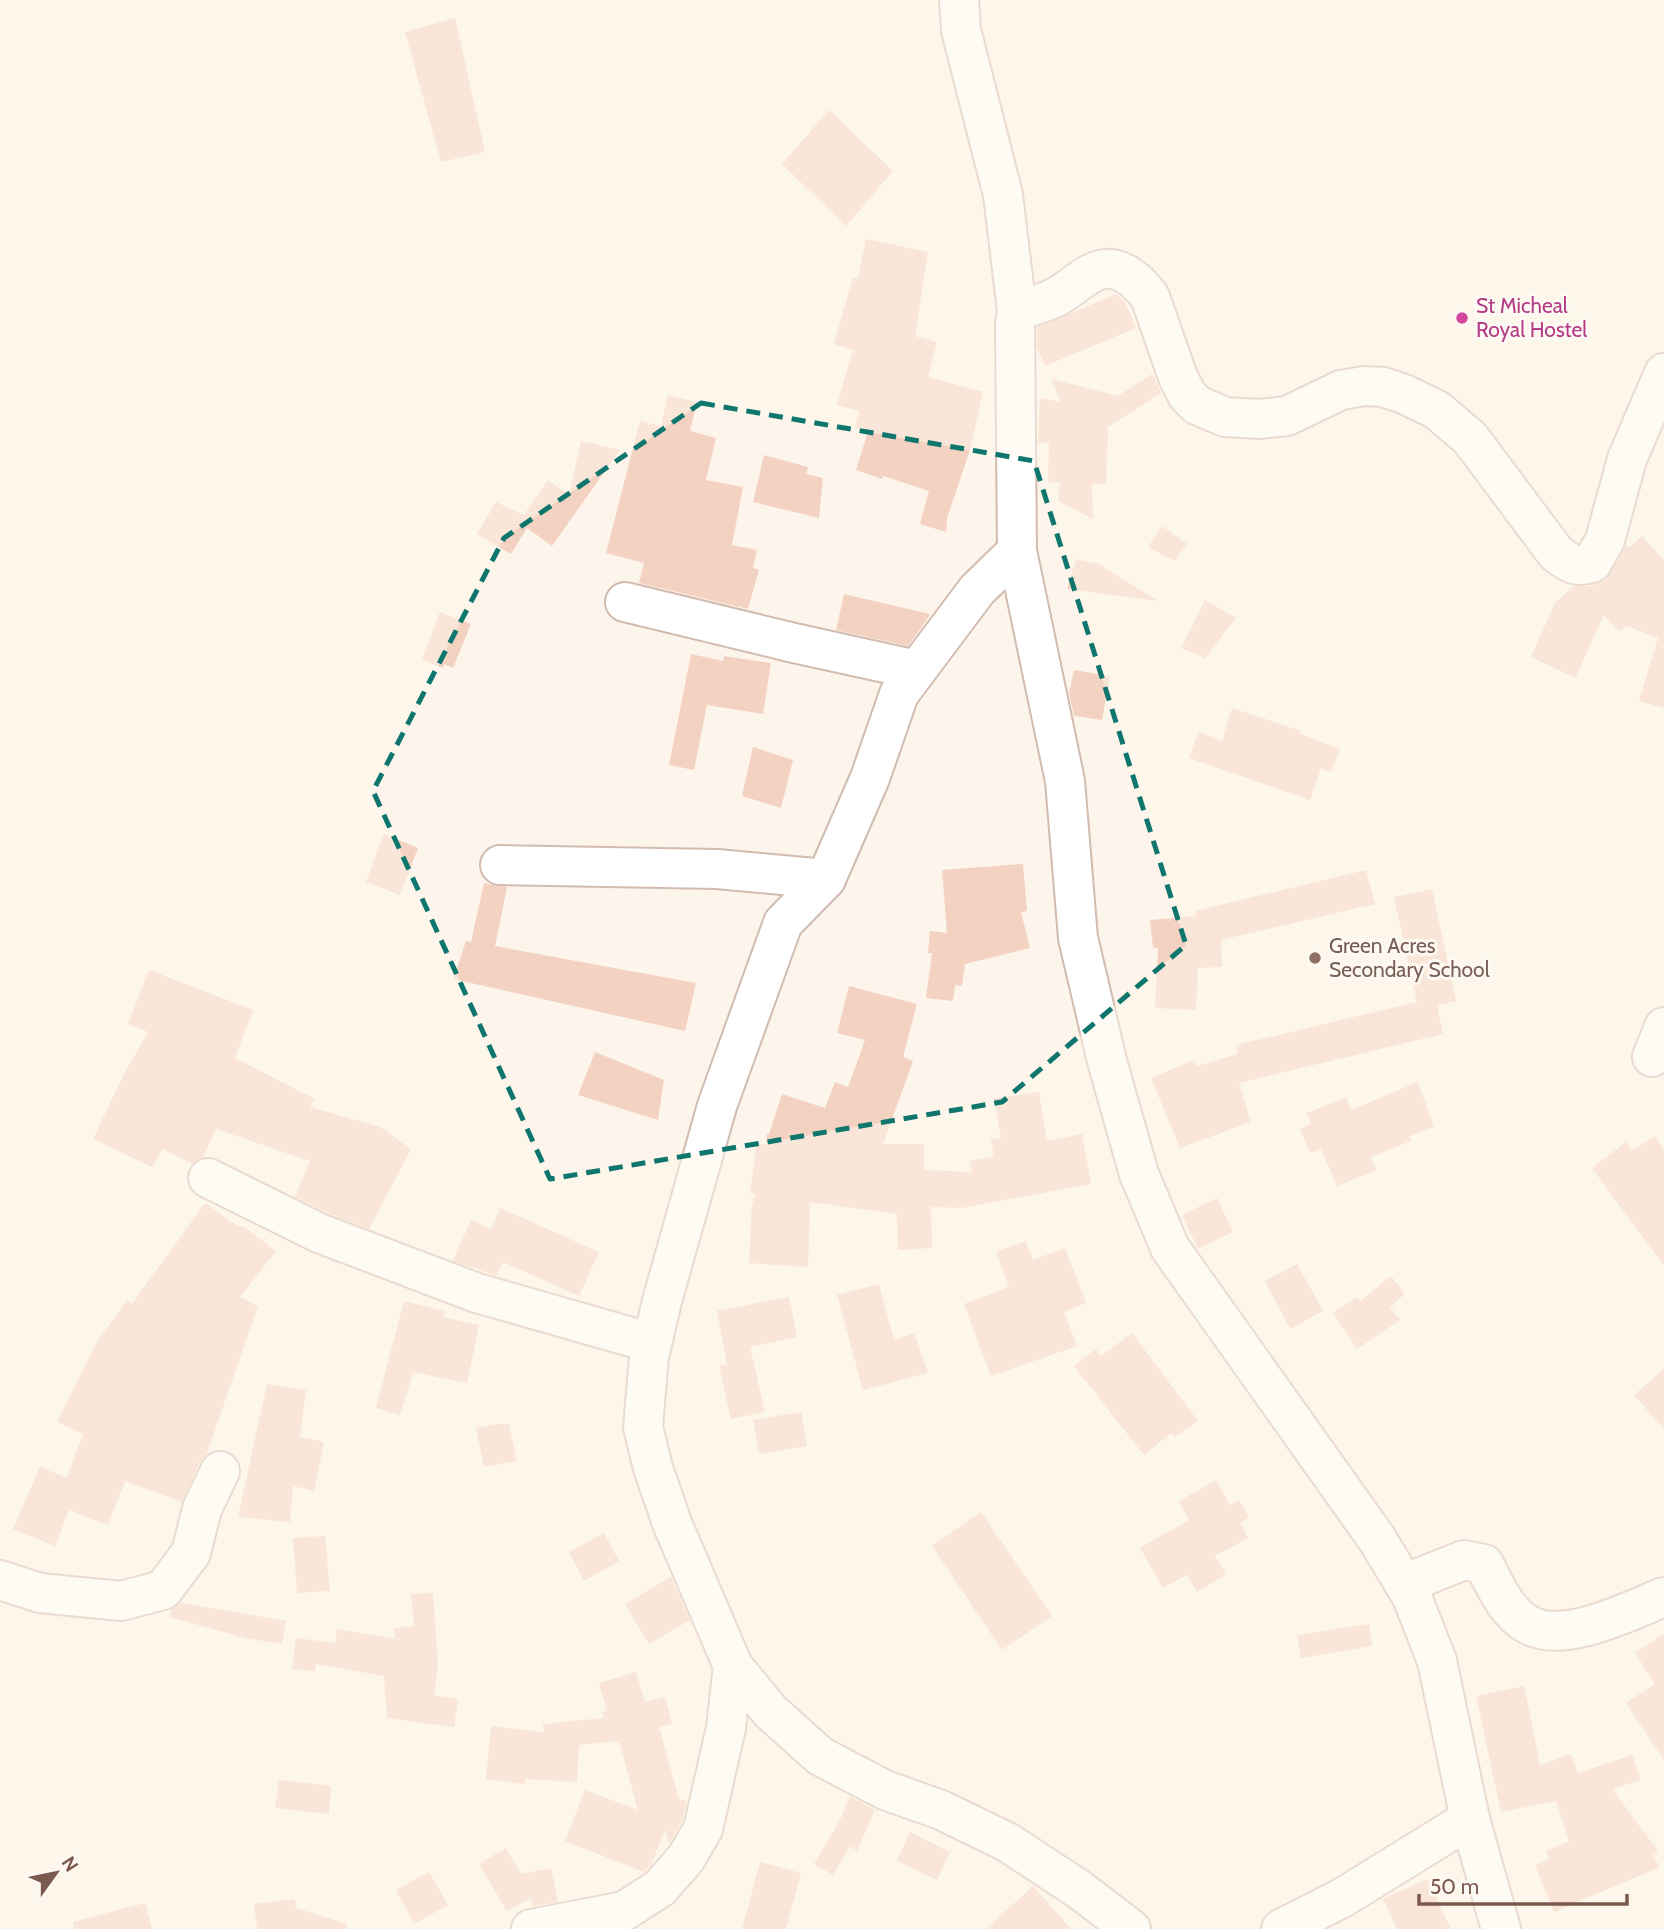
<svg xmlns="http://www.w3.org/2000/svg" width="1664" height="1929" viewBox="0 0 1664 1929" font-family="Cabin,sans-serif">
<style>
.building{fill:#f4d2c2}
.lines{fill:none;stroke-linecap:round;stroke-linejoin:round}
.minor-casing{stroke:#d2bbaf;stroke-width:42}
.minor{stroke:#fff;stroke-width:38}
.marked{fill:none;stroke:#0f766e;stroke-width:5;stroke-dasharray:14 9;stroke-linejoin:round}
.hotel-dot{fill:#d1479c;stroke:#fff9f3;stroke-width:2.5}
.education-dot{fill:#8d6e63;stroke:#fff9f3;stroke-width:2.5}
.labels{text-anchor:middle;stroke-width:6;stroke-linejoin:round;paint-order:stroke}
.hotel-label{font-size:21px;fill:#b23c85;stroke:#fff9f3;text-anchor:start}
.education-label{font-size:21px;fill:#785e54;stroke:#fff9f3;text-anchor:start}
</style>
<rect width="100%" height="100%" fill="#fdf5eb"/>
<g class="building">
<path d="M455,18L485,152L441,162L405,32Z"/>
<path d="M829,110L893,171L846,226L782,164Z"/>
<path d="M866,239L928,252L915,336L937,342L928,377L983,392L970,450L947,518L946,532L920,524L929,491L883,476L882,479L856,470L868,432L855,428L859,411L837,405L853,350L834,344L853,278L858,279Z"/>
<path d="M1116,294L1125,302L1136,328L1045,366L1037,347V328Z"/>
<path d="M1152,374L1161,393L1108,427L1106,484H1092L1093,519L1058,501L1060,483L1048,482L1049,443L1038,442L1040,398L1061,402L1051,379L1118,396Z"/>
<path d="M668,395L697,402L690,431L716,438L706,480L743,487L732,545L757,550L753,568L759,570L748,609L639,583L644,563L606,553L640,421L661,426Z"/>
<path d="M581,441L620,450L552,546L527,528L511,554L477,534L496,502L524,515L548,480L569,495Z"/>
<path d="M764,455L808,467L806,474L823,478L819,518L753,502Z"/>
<path d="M1162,526L1187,544L1175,561L1148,547Z"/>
<path d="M1642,536L1664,560V708L1639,701L1658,638L1627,626L1619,631L1604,615L1575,678L1531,657L1555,603L1574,586H1591L1606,580L1626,546L1630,547Z"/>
<path d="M1076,559L1099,564L1158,601L1067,589Z"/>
<path d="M844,594L930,614L928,618L908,646L836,630Z"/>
<path d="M1205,600L1236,618L1205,658L1181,648Z"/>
<path d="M440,612L471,624L453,668L444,664L443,668L422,660Z"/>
<path d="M691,654L723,661L724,656L771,663L763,714L707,705L694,770L669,765Z"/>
<path d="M1074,670L1110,676L1102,720L1074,716L1069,693Z"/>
<path d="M1232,708L1301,731L1300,734L1340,749L1331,772L1321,768L1310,800L1189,758L1198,732L1222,741Z"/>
<path d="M753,747L793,760L781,808L742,796Z"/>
<path d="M384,834L418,848L400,895L366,882Z"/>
<path d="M1023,864L1027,911L1021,912L1030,948L965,964L962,986L955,985L953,1001L926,998L932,953H928L930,931L947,933L942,870Z"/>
<path d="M1366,870L1375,904L1221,940L1222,967L1198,968L1196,1010L1155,1008L1158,948H1153L1150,920L1196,916L1195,911Z"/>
<path d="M484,883L507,887L495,946L696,983L685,1031L453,979L466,941L471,942Z"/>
<path d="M1432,889L1456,1001L1437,1005L1443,1034L1239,1083L1251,1122L1180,1148L1151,1078L1194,1060L1197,1066L1238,1054L1236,1045L1417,1002L1394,897Z"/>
<path d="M149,970L253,1010L235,1058L315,1099L310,1107L380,1127L411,1149L369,1229L328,1213L295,1197L310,1161L216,1129L203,1157L192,1164L163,1149L152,1167L93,1139L124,1074L148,1032L128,1024Z"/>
<path d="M849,986L917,1004L903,1057L913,1061L883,1144H924V1170L972,1172L969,1161L994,1157L991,1139L1001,1138L994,1099L1039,1092L1047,1141L1082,1134L1091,1184L962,1208L931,1207L932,1248L898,1250L897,1214L810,1202L808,1267L749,1263L752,1205L755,1194L750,1193L757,1143L766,1145L767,1134H769L782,1094L825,1108L835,1082L848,1087L865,1040L837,1033Z"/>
<path d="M595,1052L664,1080L658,1120L578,1095Z"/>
<path d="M1418,1082L1434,1127L1409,1136L1411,1141L1371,1157L1376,1170L1337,1186L1321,1149L1310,1153L1300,1129L1311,1124L1307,1113L1346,1097L1351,1110Z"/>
<path d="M1655,1136L1664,1150V1266L1592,1168L1626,1142L1632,1150Z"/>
<path d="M1217,1198L1233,1232L1198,1249L1182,1215Z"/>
<path d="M205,1203L237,1226H243L276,1251L240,1297L258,1306L207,1453L200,1462L182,1502L125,1481L108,1525L69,1510L55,1546L13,1529L40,1467L67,1478L83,1434L57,1422L97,1342L127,1300L132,1304Z"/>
<path d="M500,1208L599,1252L579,1296L503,1262L497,1276L453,1261L471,1220L491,1229Z"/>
<path d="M1026,1241L1033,1260L1065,1248L1086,1303L1064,1312L1077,1346L991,1376L964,1304L1009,1287L996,1252Z"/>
<path d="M1297,1264L1323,1311L1290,1329L1265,1281Z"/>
<path d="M1391,1276L1405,1294L1390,1307L1400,1320L1357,1349L1333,1313L1357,1297L1360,1301Z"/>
<path d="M879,1284L894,1340L914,1333L928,1373L863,1390L837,1295Z"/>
<path d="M789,1297L797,1337L750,1347L765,1412L731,1419L719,1366L727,1364L717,1311Z"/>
<path d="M404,1301L445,1311L443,1317L479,1325L467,1383L413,1372L400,1415L376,1408Z"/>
<path d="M1132,1333L1198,1421L1175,1437L1171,1433L1144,1455L1074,1366L1096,1349L1101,1356Z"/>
<path d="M1664,1369V1429L1634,1395Z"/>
<path d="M267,1384L306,1390L300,1437L324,1442L314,1491L293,1486L290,1522L238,1517Z"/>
<path d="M801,1412L807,1446L759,1454L753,1420Z"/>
<path d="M499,1424H509L517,1461L484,1467L476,1428Z"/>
<path d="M1216,1480L1230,1505L1239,1500L1249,1518L1240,1523L1248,1538L1215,1556L1226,1574L1197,1592L1187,1575L1163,1588L1140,1548L1189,1520L1179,1501Z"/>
<path d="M981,1512L1052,1616L1002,1650L932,1546Z"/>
<path d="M604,1533L619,1561L584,1581L569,1552Z"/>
<path d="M325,1536L330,1591L297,1593L293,1538Z"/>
<path d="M671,1577L690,1620L649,1644L625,1604Z"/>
<path d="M433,1593L438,1663L434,1695L458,1699L454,1727L387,1718L384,1676L316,1664L315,1671L292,1669L296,1638L335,1643L337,1629L395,1639L394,1628L414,1626L411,1594Z"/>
<path d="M181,1603L286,1621L282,1644L245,1638L170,1617L172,1609Z"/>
<path d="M1369,1624L1372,1646L1301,1658L1297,1635Z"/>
<path d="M1664,1634V1760L1626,1703L1655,1684L1635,1653Z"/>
<path d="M636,1672L645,1702L665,1697L672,1724L659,1727L679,1799L687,1801L682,1821L669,1844L665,1830L651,1865L644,1872L565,1841L585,1790L638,1810L619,1741L579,1745L577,1782L525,1779V1784L486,1779L491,1726L544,1732L543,1724L604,1718L602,1712L607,1711L599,1683Z"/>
<path d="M1524,1686L1540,1765L1571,1754L1578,1773L1632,1755L1641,1780L1612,1789L1658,1851L1652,1855L1660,1867L1554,1912L1535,1865L1549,1859L1546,1851L1569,1841L1556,1801L1501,1812L1476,1696Z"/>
<path d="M279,1780L331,1786L329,1814L275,1808Z"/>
<path d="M850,1796L875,1810L857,1851L850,1846L833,1875L814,1864L840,1820Z"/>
<path d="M910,1832L950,1852L937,1880L897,1861Z"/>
<path d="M506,1848L521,1874L551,1868L558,1902L532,1906L531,1898L507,1911L479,1864Z"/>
<path d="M760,1862L801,1873L786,1929H742Z"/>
<path d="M429,1872L448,1905L414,1924L396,1890Z"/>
<path d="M1427,1879L1451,1929H1397L1383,1899Z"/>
<path d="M1033,1886L1071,1929H986Z"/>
<path d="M295,1899L296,1908L347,1924L346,1929H257L254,1904Z"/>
<path d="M145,1903L152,1929H74L73,1922Z"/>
</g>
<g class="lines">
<g class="minor-casing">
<g id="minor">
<path d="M959,0L961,30L1003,195L1017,311L1015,324L1017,551L1065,781L1078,938L1107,1061L1139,1174L1170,1248L1377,1539L1412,1597L1437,1661L1470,1819L1501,1929"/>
<path d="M1017,311C1031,306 1046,303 1058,296C1072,288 1085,274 1100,270C1120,264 1140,283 1150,297L1178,377L1187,395L1197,405L1225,417L1259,419L1287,416L1341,390L1364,386L1383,387L1404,394L1437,410L1470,438L1556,553C1569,563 1575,568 1592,563L1605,540L1627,459L1664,373"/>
<path d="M625,602L794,643L917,670"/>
<path d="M500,865L717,869L826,879"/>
<path d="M1652,1057L1664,1027"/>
<path d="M208,1178L319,1233L477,1293L652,1343"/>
<path d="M0,1580L40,1593L121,1601L163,1590L191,1553L202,1509L220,1471"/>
<path d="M1404,1584L1464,1560L1484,1564C1495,1585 1506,1613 1529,1625C1565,1644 1629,1611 1664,1597"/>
<path d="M733,1666L770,1711L820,1756L885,1790L941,1810L1007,1842L1080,1890L1131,1929"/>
<path d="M531,1929L624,1911L660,1888L686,1858L703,1829L726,1728L733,1666L672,1523L653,1468L643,1427L649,1357L662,1301L717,1106L783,923L826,879L870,778L899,694L977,590L1017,551"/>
<path d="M1281,1929L1342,1898L1470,1819"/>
</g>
</g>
<use href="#minor" class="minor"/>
</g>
<path d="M0 0H1664V1929H0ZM701,403L1034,461L1186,945L1002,1102L550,1179L373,791L504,538Z" fill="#fdf5eb" fill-opacity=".55" fill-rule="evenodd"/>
<path class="marked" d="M701,403L1034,461L1186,945L1002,1102L550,1179L373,791L504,538Z"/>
<circle class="hotel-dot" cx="1462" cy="318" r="7"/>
<circle class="education-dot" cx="1315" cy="958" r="7"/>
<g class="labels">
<g class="hotel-label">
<text x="1476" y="313">St Micheal<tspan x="1476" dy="24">Royal Hostel</tspan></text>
</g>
<g class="education-label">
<text x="1329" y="953">Green Acres<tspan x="1329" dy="24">Secondary School</tspan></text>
</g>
</g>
<g transform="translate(56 1873) rotate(57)" stroke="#fff9f3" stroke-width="5" paint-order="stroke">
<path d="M0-5L12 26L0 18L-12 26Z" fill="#7b594c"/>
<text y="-10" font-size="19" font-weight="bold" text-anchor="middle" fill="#7b594c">N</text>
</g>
<path d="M1419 1894v10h208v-10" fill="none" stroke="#7b594c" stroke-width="3.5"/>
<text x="1430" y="1894" font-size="21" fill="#7b594c" stroke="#fff9f3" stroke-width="5" paint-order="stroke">50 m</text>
</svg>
